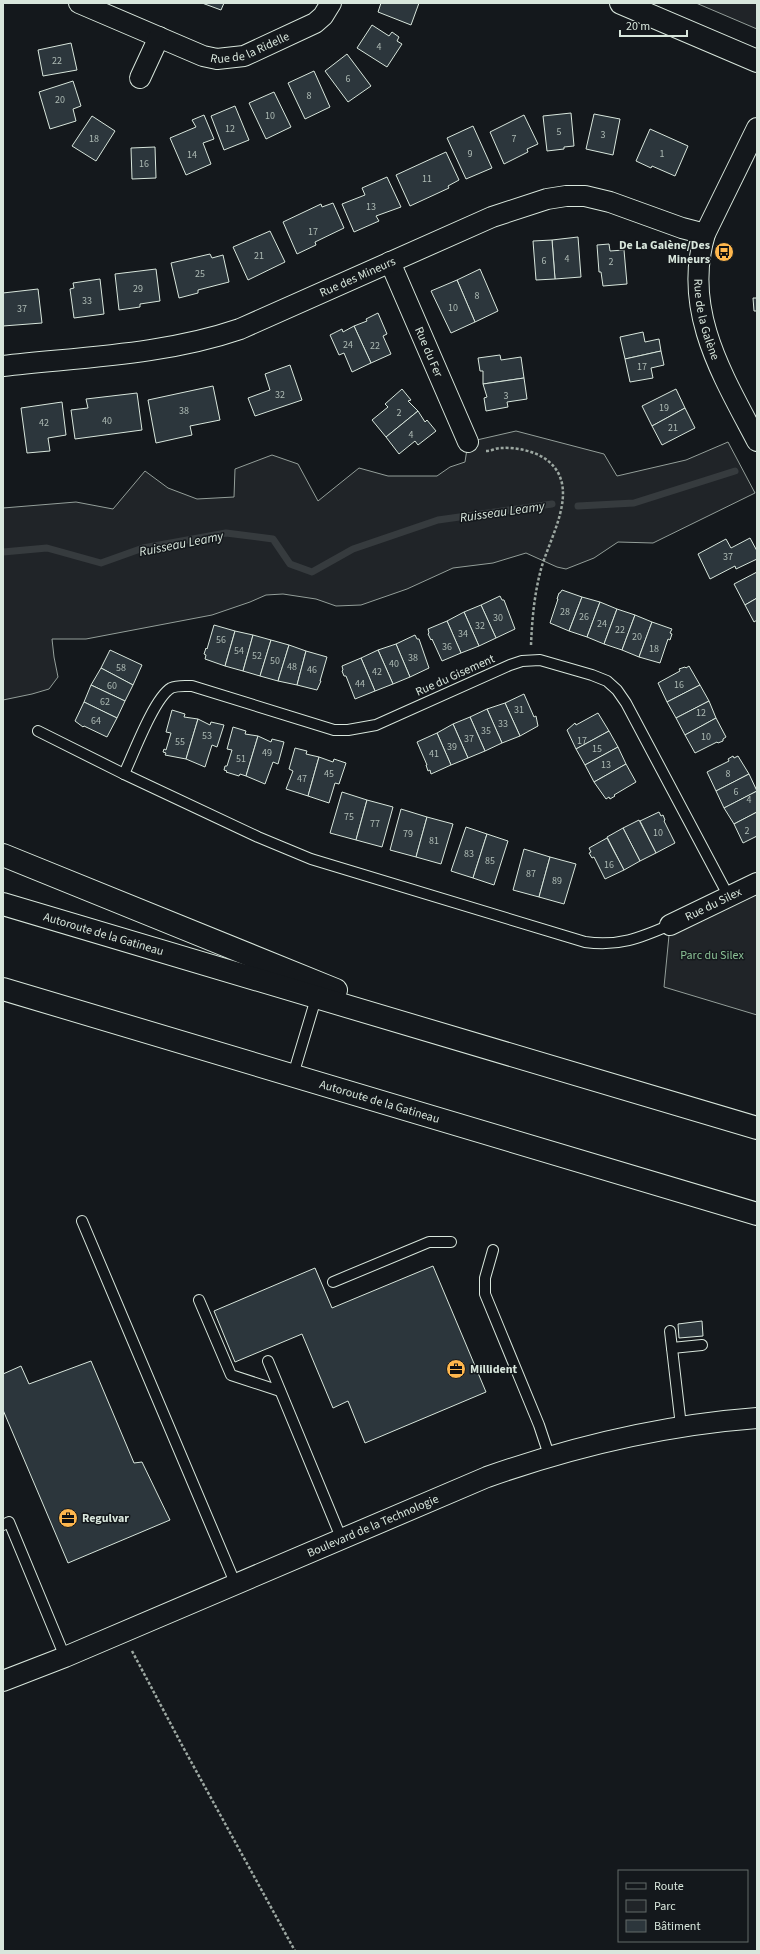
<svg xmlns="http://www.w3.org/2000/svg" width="760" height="1954" viewBox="0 0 760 1954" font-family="'Source Sans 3',sans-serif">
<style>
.green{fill:#202428;stroke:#939e99}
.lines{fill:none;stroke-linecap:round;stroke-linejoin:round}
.stream{stroke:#363b3e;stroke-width:7}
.building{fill:#2c363c;stroke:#d8e6dc}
.lane-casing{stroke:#d8e6dc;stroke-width:12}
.street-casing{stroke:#d8e6dc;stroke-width:22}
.secondary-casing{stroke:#d8e6dc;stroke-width:24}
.highway-casing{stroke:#d8e6dc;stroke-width:24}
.path{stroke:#9da8a2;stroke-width:2.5;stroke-dasharray:3 2;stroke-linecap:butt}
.lane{stroke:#14181c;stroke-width:10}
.street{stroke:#14181c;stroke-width:20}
.secondary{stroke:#14181c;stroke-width:22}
.highway{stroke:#14181c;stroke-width:22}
.labels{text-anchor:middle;stroke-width:3;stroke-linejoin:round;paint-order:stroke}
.number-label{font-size:10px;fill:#adbab4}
.street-label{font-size:12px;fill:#d8e6dc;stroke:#14181c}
.poi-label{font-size:12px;font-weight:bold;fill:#d8e6dc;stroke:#14181c;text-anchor:start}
.park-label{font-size:12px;fill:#8ac095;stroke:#14181c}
.water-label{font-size:13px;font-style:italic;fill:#d8e6dc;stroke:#14181c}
</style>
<rect width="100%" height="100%" fill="#14181c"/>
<g class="green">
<path d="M696,3H757V29Z"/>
<path d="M516,431L604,454L617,476L686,460L728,442L755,493L653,543L618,542L594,558L566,569L557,567L526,553L493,563L453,568L407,589L361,605L336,606L316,599L283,594L266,595L250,602L212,615L86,639H52L54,657L58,677L49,689L32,694L3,700V508L76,502L113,509L145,471L168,488L197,499L234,497L235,469L272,455L298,464L318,501L359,468L388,476H437L450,467L465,462L468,442Z"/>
<path d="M757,883V1015L664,987L670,925Z"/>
</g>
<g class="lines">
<g class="stream">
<path d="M578,506L634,503L735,471"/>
<path d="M3,552L47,548L101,563L143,548L226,533L273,539L290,564L312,572L353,549L438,520L552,504"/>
</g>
</g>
<g class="building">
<path d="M202,3H224L221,10Z"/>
<path d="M381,3H419L411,25L378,12Z"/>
<path d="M372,25L389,36L392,32L399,37L397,41L402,44L387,67L357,48Z"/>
<path d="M71,43L77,70L43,76L38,50Z"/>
<path d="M347,54L371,86L348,102L325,71Z"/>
<path d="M314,71L330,107L305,119L288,83Z"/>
<path d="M73,81L81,106L73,109L76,121L50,129L39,92Z"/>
<path d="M274,92L291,127L266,139L249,103Z"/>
<path d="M235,106L249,140L224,150L211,116Z"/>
<path d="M571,113L574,146L564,147V149L547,151L543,116Z"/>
<path d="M594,114L620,119L613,155L586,149Z"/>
<path d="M204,115L214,139L203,143L211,164L186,175L170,138L196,127L192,120Z"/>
<path d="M524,115L538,144L527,149L528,152L504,164L490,132Z"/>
<path d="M92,116L115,131L96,161L72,146Z"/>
<path d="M473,126L492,168L466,179L447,138Z"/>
<path d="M650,129L688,146L675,176L652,166L651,168L636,161Z"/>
<path d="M155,147L156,178L132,179L131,148Z"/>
<path d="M446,152L459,180L448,186L449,188L410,206L396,175Z"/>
<path d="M387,177L401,207L376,216L379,221L354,232L342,204L365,195L362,188Z"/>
<path d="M333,203L344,228L315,242L316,245L297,254L283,222L321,204L322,207Z"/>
<path d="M270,231L285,262L248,280L233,247Z"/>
<path d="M578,237L581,277L555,279L552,240Z"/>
<path d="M552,240L555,279L536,280L533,241Z"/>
<path d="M609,244L610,251L624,250L627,284L603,286L601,272H599L597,245Z"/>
<path d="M210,254L212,258L223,255L229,282L198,290V293L179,298L171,263Z"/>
<path d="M156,269L160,301L140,304V307L119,310L115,274Z"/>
<path d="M480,269L498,311L475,322L457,280Z"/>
<path d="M100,279L104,314L74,318L70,289L74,288L73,283Z"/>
<path d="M457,280L475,322L451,333L431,291Z"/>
<path d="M38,289L42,323L3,326V293Z"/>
<path d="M753,298H757V311H754Z"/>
<path d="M378,313L387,334L383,336L391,354L371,363L354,326L367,321L366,319Z"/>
<path d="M354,326L371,363L352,372L344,353L339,355L330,335L342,329L343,332Z"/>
<path d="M643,332L645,342L659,339L661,351L625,359L620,337Z"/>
<path d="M661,351L664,365L651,368L653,378L630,382L625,359Z"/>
<path d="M500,355L501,360L521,357L524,378L483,384V371H480L478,358Z"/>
<path d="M290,365L302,400L255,416L248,398L270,390L265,374Z"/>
<path d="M524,378L527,399L507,402L508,407L486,411L484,398L487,397L483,384Z"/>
<path d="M213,386L220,420L190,426L192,435L156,443L148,400Z"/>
<path d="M402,389L411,400L408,401L418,411L386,437L372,420L388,407L385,404Z"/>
<path d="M676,389L685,408L652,426L642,406Z"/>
<path d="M137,393L142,430L75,439L71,410L88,408L86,399Z"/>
<path d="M62,402L66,435L48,438L50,451L27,453L21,408Z"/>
<path d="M685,408L695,428L662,445L652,426Z"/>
<path d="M418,411L425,422L427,420L436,431L418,445L415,441L399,454L386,437Z"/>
<path d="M750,538L757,551V559L736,569L735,566L710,579L698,554L726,539L731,548Z"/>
<path d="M757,572V598L745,605L734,584Z"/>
<path d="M562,590L582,597L569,631L550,623L558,599H557L559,593H560Z"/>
<path d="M500,596L502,600H504L515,629L496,638L481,605Z"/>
<path d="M582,597L600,602L587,637L569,631Z"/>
<path d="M757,598V620L754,622L745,605Z"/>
<path d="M600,602L617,609L604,644L587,637Z"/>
<path d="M481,605L496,638L479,646L464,612Z"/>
<path d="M617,609L635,615L622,650L604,644Z"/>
<path d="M464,612L479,646L461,653L447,621Z"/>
<path d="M635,615L652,622L639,657L622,650Z"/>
<path d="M447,621L461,653L442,661L432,639L431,640L428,634L429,633L428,629Z"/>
<path d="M652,622L672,629L670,633L672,634L670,640L668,639L660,663L639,657Z"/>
<path d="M214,625L235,631L225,666L205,659L206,655L204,654L206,648L207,649Z"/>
<path d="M235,631L253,635L243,671L225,666Z"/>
<path d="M253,635L271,640L260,676L243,671Z"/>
<path d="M415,635L417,639H419L429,668L410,677L396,644Z"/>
<path d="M271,640L289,645L278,681L260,676Z"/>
<path d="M396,644L410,677L393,684L378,650Z"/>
<path d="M289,645L306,651L297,685L278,681Z"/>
<path d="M110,650L142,665L133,685L101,668Z"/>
<path d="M378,650L393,684L375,691L361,658Z"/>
<path d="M306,651L327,657L320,681H321L317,690L297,685Z"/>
<path d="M361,658L375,691L355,699L346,676H344L342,671L343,670L342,666Z"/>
<path d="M689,666L700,685L667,702L658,683L680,671L679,669L685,667L686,668Z"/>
<path d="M101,668L133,685L125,701L91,685Z"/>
<path d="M91,685L125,701L117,718L84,702Z"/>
<path d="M700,685L709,701L676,718L667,702Z"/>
<path d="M524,694L534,717L536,716L538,726L520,736L505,703Z"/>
<path d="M709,701L716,718L685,735L676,718Z"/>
<path d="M84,702L117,718L107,737L84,726L83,727L75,721Z"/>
<path d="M505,703L520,736L502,743L487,709Z"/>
<path d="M487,709L502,743L485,751L470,717Z"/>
<path d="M172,710L185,714L184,717L198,719L186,759L165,755L166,753L163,752L164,749L166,750L171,733L166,732Z"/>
<path d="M598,713L609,731L576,749L567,730L575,723L576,725Z"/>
<path d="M470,717L485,751L468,758L453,724Z"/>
<path d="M716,718L726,737L723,739V741L718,743L717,742L695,753L685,735Z"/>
<path d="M198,719L210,725L211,722L224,725L217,747L212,745L205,767L186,759Z"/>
<path d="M453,724L468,758L451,765L437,733Z"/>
<path d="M233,727L246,731L245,734L258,736L246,776L240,774L239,776L226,772L227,771L224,770L225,766H227L232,750L227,749Z"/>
<path d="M609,731L618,747L585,765L576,749Z"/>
<path d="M437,733L451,765L431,774L430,770L428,771L426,765H427L417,742Z"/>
<path d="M258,736L271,742L272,739L284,742L278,764L273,762L265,784L246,776Z"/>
<path d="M618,747L626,764L594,782L585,765Z"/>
<path d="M295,748L307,751L306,754L319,757L308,796L286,789L293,771L289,769Z"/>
<path d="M733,756L734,758L738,756L749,774L716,791L707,772L729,761L728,759Z"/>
<path d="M319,757L333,762L334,759L346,763L339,784L335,783L329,803L308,796Z"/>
<path d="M626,764L636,782L614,795L615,796L610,799L609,797L606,799L594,782Z"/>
<path d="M749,774L757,791L724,808L716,791Z"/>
<path d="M757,791V812L734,824L724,808Z"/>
<path d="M342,792L367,800L356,840L330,833Z"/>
<path d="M367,800L393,807L382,847L356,840Z"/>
<path d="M401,809L427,817L416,857L390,850Z"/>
<path d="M659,812L661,816L663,815L665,820L664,821L675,843L656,853L640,821Z"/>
<path d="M757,812V836L743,843L734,824Z"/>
<path d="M427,817L453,824L441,864L416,857Z"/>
<path d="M639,820L656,853L640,861L623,828Z"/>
<path d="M466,827L487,834L473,878L451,871Z"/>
<path d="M623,828L640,861L624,870L607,837Z"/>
<path d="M487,834L508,841L494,885L473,878Z"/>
<path d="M607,838L624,870L605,879L594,857L592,858L589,853L591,852L589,848Z"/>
<path d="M524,849L550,857L539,897L513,890Z"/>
<path d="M550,857L576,864L564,904L539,897Z"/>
<path d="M433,1266L486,1392L365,1443L348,1401L333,1408L302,1334L235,1362L214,1311L315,1268L332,1308Z"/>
<path d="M702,1321L703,1336L679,1338L678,1324Z"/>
<path d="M91,1361L134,1463L142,1462L170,1520L68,1563L3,1410V1374L21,1366L29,1384Z"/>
</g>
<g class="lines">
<g class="lane-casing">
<g id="lane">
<path d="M38,731L124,774L258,837L311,859L585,942C618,947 640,938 670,925"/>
<path d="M124,774C133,755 154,698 171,688C177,685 185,686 192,686L334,730H348L376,725L510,665L522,661L540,660L592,675L607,681L617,690L626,703L729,897"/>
<path d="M293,1075L317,995"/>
<path d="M82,1221L236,1585"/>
<path d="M493,1250L485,1278V1294L539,1425L549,1455"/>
<path d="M333,1282L429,1242H451"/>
<path d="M199,1300L231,1375L280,1391"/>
<path d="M670,1331L681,1426"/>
<path d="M672,1348L702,1345"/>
<path d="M268,1361L342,1540"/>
<path d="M3,1525L9,1522L65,1657"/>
</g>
</g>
<g class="street-casing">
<g id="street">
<path id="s1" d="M79,3L203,56L217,59L244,56L315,23L323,16L331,3"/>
<path d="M140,78L159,37"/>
<path id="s2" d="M757,128L705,234C682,311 723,376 757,441"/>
<path id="s3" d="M390,262L468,442"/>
<path id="s4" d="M3,366C82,357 164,355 240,329L492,217L547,199L566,196H585L610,202L682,228L705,234"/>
<path id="s5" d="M670,925L757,883"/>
<path id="s6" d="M3,1681L65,1657L487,1477C575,1446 664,1425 757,1418"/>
</g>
</g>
<g class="secondary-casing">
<path id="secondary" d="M621,3L757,61"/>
</g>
<g class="highway-casing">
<g id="highway">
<path d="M3,855L336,990"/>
<path id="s7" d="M3,904L757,1128"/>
<path id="s8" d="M3,989L757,1214"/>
</g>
</g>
<g class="path">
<path d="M486,451C491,451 496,448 501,448C516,447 535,451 547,460C583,488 548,539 540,573C534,597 532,621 531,645"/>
<path d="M132,1651L183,1747L295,1951"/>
</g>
<use href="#lane" class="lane"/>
<use href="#street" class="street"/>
<use href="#secondary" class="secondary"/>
<use href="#highway" class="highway"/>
</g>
<defs>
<g id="bus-disc" transform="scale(1)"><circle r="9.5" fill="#ffb74d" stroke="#14181c"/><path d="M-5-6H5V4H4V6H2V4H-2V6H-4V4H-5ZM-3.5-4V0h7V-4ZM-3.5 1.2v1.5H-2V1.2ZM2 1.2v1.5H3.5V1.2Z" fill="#111"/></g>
<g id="office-disc" transform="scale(1)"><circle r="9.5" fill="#ffb74d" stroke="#14181c"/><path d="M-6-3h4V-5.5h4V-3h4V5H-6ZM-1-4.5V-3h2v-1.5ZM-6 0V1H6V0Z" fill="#111"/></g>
</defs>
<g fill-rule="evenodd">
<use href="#bus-disc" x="724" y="252"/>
<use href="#office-disc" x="456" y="1369"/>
<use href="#office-disc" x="68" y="1518"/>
</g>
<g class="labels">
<g class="number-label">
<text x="379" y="50">4</text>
<text x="57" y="64">22</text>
<text x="348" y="82">6</text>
<text x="309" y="99">8</text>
<text x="60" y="103">20</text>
<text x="270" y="119">10</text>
<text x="230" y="132">12</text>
<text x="559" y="135">5</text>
<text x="603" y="138">3</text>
<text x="94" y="142">18</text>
<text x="514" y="142">7</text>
<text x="470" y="157">9</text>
<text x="662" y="157">1</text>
<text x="192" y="158">14</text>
<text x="144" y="167">16</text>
<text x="427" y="182">11</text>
<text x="371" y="210">13</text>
<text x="313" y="235">17</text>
<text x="259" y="259">21</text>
<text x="567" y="262">4</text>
<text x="544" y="264">6</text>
<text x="611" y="265">2</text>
<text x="200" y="277">25</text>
<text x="138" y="292">29</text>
<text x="477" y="299">8</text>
<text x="87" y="304">33</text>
<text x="453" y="311">10</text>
<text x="22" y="312">37</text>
<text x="348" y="348">24</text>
<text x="375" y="349">22</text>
<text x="642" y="370">17</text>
<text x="280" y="398">32</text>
<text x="506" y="399">3</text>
<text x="664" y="411">19</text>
<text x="184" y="414">38</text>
<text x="399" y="416">2</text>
<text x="107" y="424">40</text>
<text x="44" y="426">42</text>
<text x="673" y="431">21</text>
<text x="411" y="438">4</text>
<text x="728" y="560">37</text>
<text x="565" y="615">28</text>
<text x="584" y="620">26</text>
<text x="498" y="621">30</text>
<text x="602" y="627">24</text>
<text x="480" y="629">32</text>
<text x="620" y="633">22</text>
<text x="463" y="637">34</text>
<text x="637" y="640">20</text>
<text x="221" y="643">56</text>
<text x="447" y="650">36</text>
<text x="654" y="652">18</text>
<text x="239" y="654">54</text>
<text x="257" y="659">52</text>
<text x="413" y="661">38</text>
<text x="275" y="664">50</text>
<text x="394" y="667">40</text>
<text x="292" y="670">48</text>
<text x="121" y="671">58</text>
<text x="312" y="673">46</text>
<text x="377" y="675">42</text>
<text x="360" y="687">44</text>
<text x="679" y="688">16</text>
<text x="112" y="689">60</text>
<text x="105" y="705">62</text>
<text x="519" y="713">31</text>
<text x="701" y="716">12</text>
<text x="96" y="724">64</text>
<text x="503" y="727">33</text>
<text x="486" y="734">35</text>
<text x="207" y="739">53</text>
<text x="706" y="740">10</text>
<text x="469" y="742">37</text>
<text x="582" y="744">17</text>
<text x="180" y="745">55</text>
<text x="452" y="750">39</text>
<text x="597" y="752">15</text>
<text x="267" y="756">49</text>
<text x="434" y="757">41</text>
<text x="241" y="762">51</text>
<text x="606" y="768">13</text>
<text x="329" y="777">45</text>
<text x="728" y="777">8</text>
<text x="302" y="782">47</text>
<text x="736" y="795">6</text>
<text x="749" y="803">4</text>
<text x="349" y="820">75</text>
<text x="375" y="827">77</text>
<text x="747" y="834">2</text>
<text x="658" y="836">10</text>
<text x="408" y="837">79</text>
<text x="434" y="844">81</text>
<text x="469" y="857">83</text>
<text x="490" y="864">85</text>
<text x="609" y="868">16</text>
<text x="531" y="877">87</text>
<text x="557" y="884">89</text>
</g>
<g class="street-label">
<text dy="4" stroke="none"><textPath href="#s1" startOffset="184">Rue de la Ridelle</textPath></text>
<text dy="4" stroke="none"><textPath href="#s4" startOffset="369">Rue des Mineurs</textPath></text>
<text dy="4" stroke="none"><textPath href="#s2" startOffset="205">Rue de la Galène</textPath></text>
<text dy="4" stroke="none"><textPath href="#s3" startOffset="98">Rue du Fer</textPath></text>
<text transform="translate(455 675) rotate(-24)" y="4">Rue du Gisement</text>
<text dy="4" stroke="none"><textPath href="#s5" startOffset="48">Rue du Silex</textPath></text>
<text dy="4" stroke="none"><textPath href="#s7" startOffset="105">Autoroute de la Gatineau</textPath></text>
<text dy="4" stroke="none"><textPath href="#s8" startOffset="393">Autoroute de la Gatineau</textPath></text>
<text dy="4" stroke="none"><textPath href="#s6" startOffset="401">Boulevard de la Technologie</textPath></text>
</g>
<g class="poi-label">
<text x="710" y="249" text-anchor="end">De La Galène/Des<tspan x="710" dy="14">Mineurs</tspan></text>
<text x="470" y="1373">Millident</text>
<text x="82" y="1522">Regulvar</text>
</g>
<g class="park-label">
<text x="712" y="959">Parc du Silex</text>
</g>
<g class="water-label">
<text transform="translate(502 511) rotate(-8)" y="5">Ruisseau Leamy</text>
<text transform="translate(181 543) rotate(-11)" y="5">Ruisseau Leamy</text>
</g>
</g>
<rect width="760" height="1954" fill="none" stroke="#d8e6dc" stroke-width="8"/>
<rect x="618" y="1870" width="130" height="72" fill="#14181c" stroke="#626a69"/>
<rect x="626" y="1883" width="20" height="6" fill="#14181c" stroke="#626a69"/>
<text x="654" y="1890" font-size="12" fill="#d8e6dc">Route</text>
<rect x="626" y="1900" width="20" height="12" fill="#202428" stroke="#626a69"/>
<text x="654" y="1910" font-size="12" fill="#d8e6dc">Parc</text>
<rect x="626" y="1920" width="20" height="12" fill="#2c363c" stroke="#626a69"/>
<text x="654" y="1930" font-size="12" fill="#d8e6dc">Bâtiment</text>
<path d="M620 30v6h67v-6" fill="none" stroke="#d8e6dc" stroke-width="2"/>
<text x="626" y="30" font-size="12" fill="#d8e6dc" stroke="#14181c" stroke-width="3" paint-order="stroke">20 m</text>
</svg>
